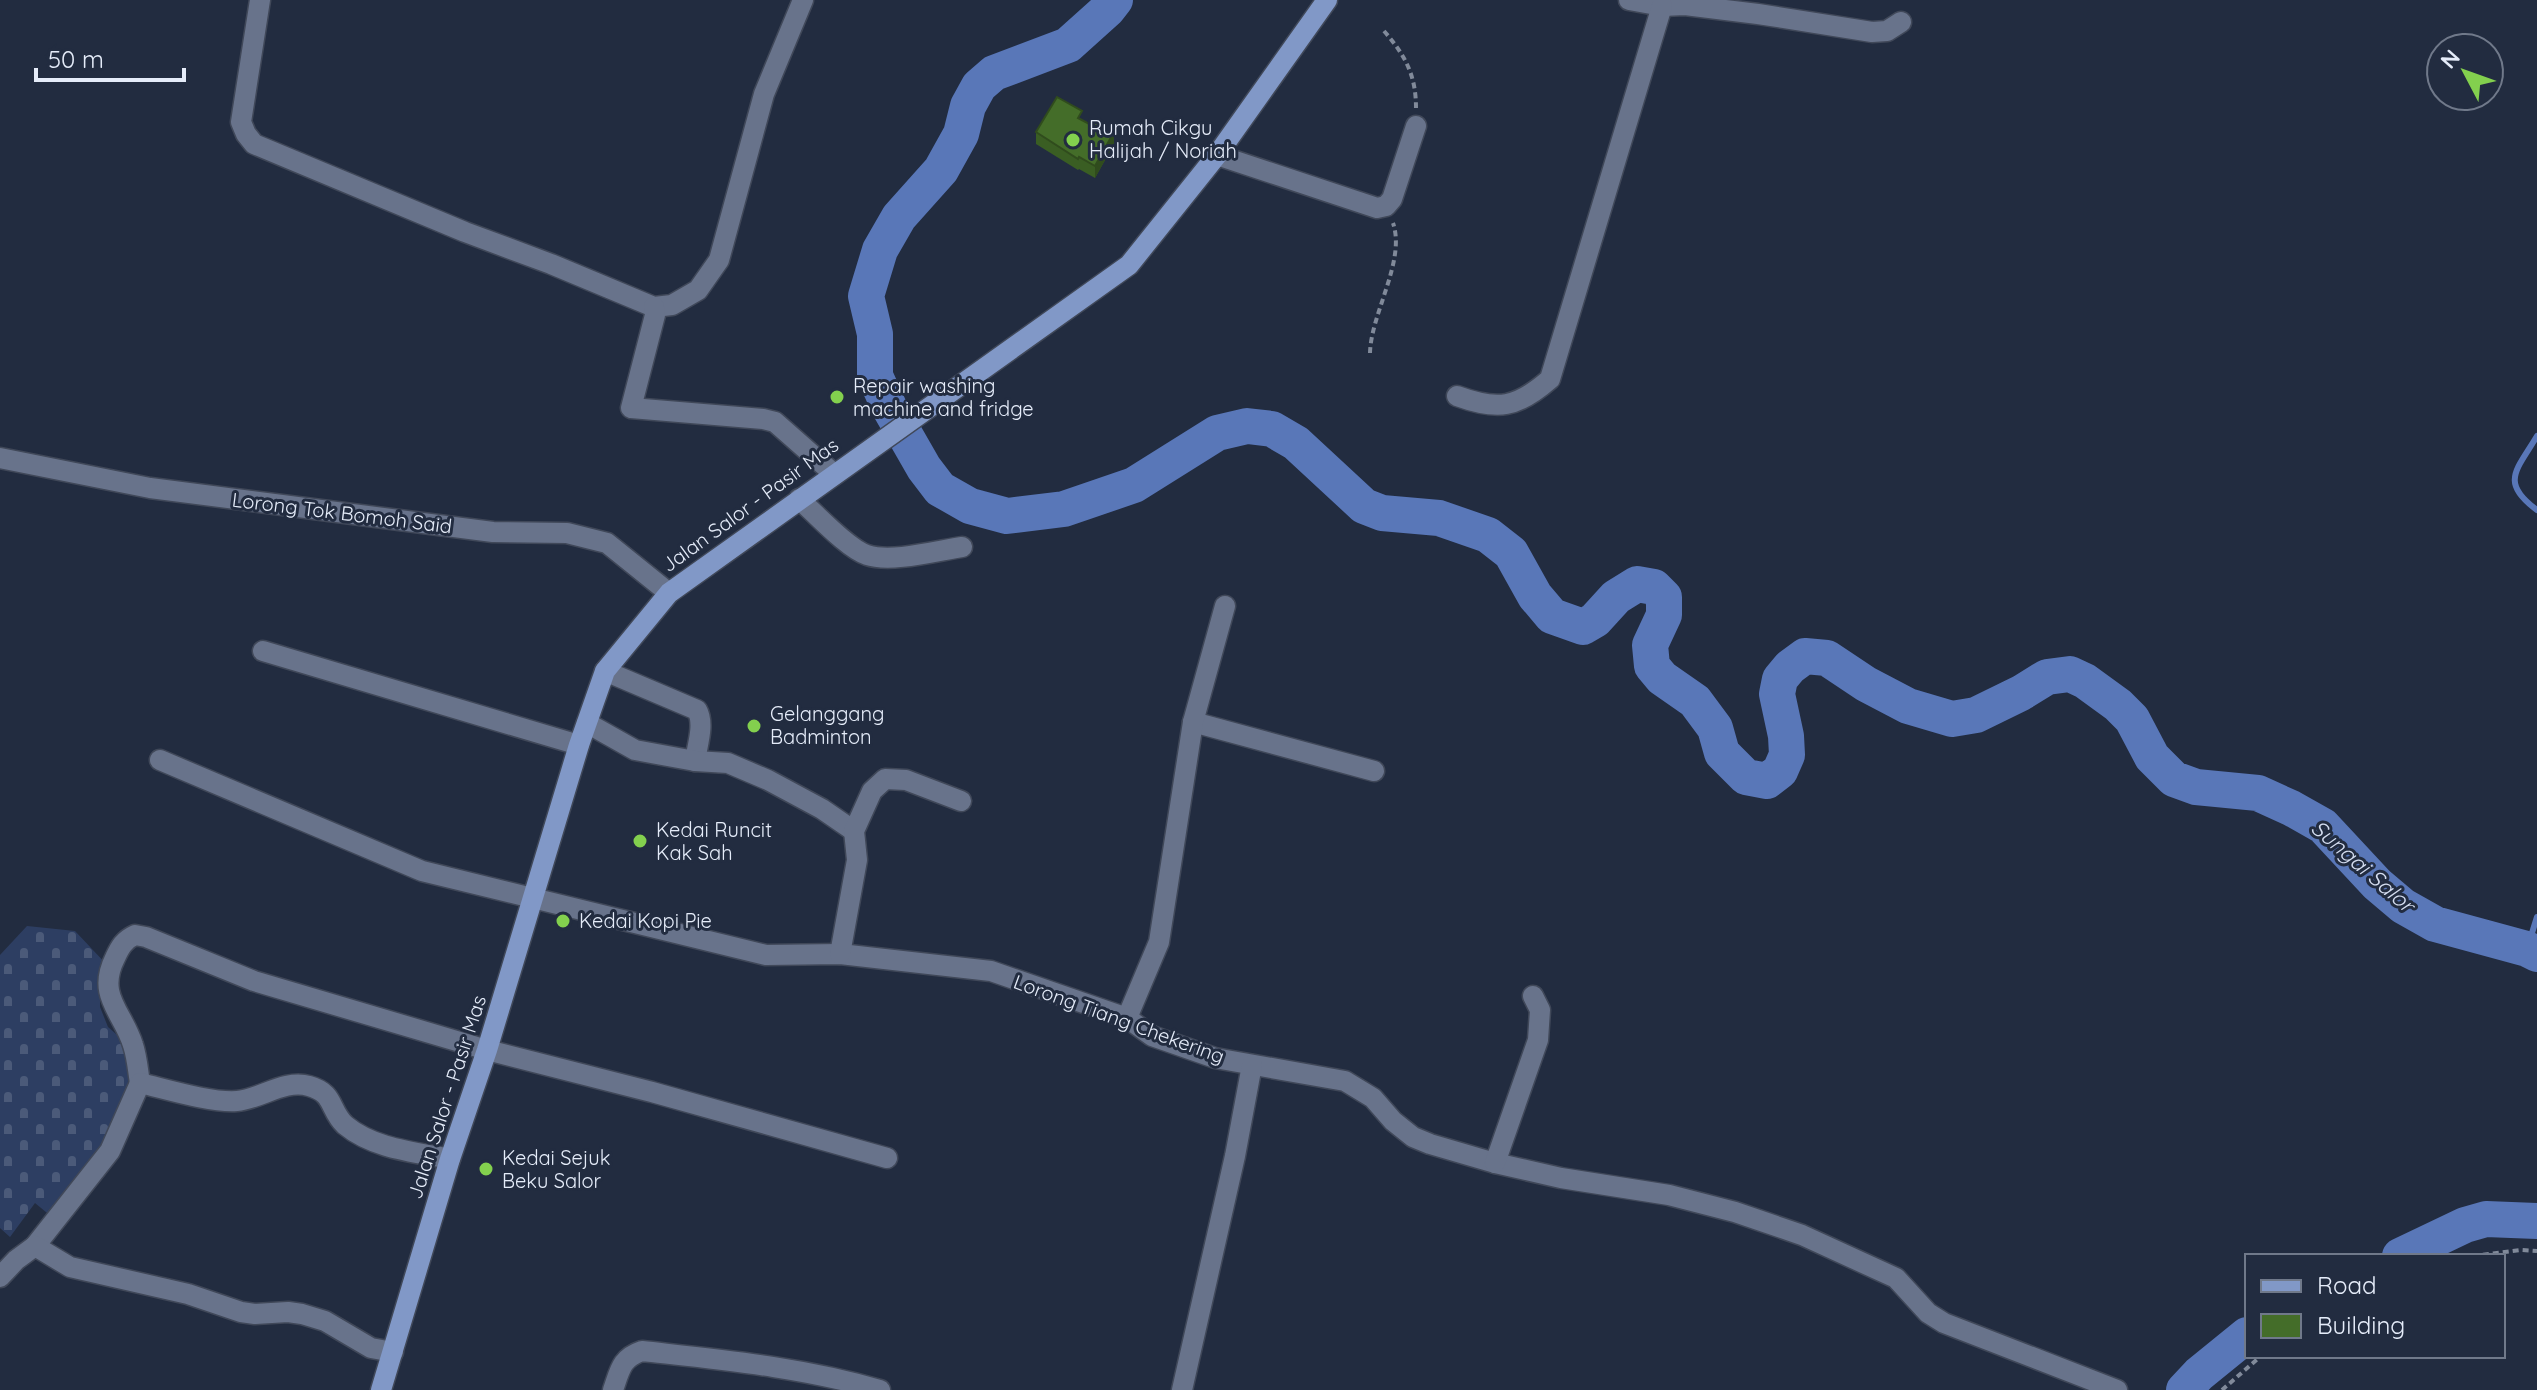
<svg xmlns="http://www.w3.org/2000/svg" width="2537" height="1390" viewBox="0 0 2537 1390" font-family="Quicksand,sans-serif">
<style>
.cemetery{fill:url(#cemetery-stones)}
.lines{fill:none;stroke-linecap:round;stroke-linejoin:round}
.stream{stroke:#5977b8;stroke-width:6}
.river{stroke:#5977b8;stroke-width:36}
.minor-casing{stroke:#404859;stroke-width:23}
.major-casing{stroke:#404859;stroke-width:23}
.path{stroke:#818a9a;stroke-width:4;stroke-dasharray:6 4;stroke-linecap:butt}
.minor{stroke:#68738b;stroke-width:20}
.major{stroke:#8198c7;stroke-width:20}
.wall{fill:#3a5e23}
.shaded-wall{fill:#304c1d}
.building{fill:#446d29;stroke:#304c1d;stroke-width:2}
.poi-dot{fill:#83d04e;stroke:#222c40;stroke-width:3}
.labels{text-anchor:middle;stroke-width:6;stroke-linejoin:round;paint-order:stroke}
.poi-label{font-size:20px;fill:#e5ecf9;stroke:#222c40;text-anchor:start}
.street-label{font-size:20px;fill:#e5ecf9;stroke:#222c40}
.water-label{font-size:22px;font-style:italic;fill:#d4ddf0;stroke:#222c40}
</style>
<defs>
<pattern id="cemetery-stones" width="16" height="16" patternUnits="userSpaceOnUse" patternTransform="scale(2)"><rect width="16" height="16" fill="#2d3e62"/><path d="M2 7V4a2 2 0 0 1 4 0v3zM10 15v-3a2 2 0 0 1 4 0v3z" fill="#4b5a79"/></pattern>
</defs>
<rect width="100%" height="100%" fill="#222c40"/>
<path class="cemetery" d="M27,926L75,931L108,966L100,991V1007L108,1027L124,1041L131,1085L107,1143L52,1217L35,1203L10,1237L0,1228V955Z"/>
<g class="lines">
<g class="stream">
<path d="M2537,436C2517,470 2499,482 2537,510"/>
<path d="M2527,949L2537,917"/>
</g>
<g class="river">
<path d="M1115,0L1108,9L1068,45L994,73L979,86L968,106L961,134L941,170L899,217L880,250L866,296L875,334V376L889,407L924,468L940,489L970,506L1007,516L1064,509L1134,485L1217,433L1247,426L1272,429L1296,443L1364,506L1382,513L1439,518L1488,535L1511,553L1535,596L1552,616L1583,627L1595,620L1616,597L1637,584L1654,587L1664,597V615L1650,645L1652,666L1662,678L1695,701L1715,728L1722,753L1746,777L1767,781L1780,771L1787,755L1786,736L1777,694L1780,679L1790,667L1805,656L1827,658L1866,684L1908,706L1952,719L1976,715L2021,693L2047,677L2070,674L2085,681L2118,705L2132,719L2152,757L2174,779L2196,787L2258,793L2291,808L2323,826L2377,884L2403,906L2435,924L2527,949L2537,954"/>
<path d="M2400,1256L2465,1225L2486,1219L2537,1221"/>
<path d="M2184,1390L2199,1374L2247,1335"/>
</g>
<g class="minor-casing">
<g id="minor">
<path d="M260,0L241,122L246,134L254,144L465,232L551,264L654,307L672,305L698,290L719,260L764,94L803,0"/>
<path d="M1629,0L1662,6L1685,5L1758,14L1872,32L1887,31L1901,22"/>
<path d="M1217,155L1377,208L1386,206L1392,199L1416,126"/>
<path d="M654,307L655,315L631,408L763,419L775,422L834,474"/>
<path d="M1457,396C1498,411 1517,408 1550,379L1662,6"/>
<path d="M0,458L150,488L493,532L567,533L607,543L669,593"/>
<path d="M799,499C815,513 848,549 867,555C891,563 936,551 962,547"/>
<path d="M263,651L579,745"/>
<path d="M605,671L697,710C705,724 697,746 695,761"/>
<path d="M1193,722L1374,771"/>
<path d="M587,723L635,750L695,761L728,763L768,780L822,809L854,831"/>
<path d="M160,760L422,871L766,955L840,954L991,971L1127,1018L1152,1036L1215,1058L1345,1081L1373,1098L1393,1121L1413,1137L1430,1144L1495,1163L1561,1178L1669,1195L1735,1212L1802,1235L1896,1278L1928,1313L1944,1323L2117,1390"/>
<path d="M840,954L857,860L854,831L872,791L885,779L906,780L961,801"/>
<path d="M1127,1018L1159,942L1193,722L1225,606"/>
<path d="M140,1083C138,1071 137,1057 133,1045C123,1012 96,996 115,958C120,947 124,940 135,935L146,937L254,981L487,1050L652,1092L887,1158"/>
<path d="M1495,1163L1538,1040L1540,1010L1533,996"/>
<path d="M35,1246L110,1151L140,1083C166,1089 211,1103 237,1101C261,1099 284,1079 309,1086C335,1093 329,1110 345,1125C374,1149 415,1152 450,1159"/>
<path d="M0,1277L16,1260L35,1246L70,1267L188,1294L241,1312L255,1314L288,1312L302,1314L325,1321L371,1348L393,1352"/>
<path d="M613,1390C620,1370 621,1358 642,1351C723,1360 802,1367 880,1390"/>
<path d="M1182,1390L1235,1156L1252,1065"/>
</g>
</g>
<g class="major-casing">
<path id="major" d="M381,1390L450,1159L487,1050L579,745L605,671L669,593L1129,265L1217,155L1327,0"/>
</g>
<g class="path">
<path d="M1384,31C1405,55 1416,75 1416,108"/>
<path d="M1370,353C1371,313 1406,261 1393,223"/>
<path d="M2473,1256L2521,1250L2537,1251"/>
<path d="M2222,1390L2261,1356"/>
</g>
<use href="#minor" class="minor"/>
<use href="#major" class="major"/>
</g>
<path class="wall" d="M1082,120L1114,144L1095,178L1079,169L1078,170L1036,144V132Z"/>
<path class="shaded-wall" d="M1114,132V144L1095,178V166Z"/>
<path class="building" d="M1057,97L1082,111L1078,118L1091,125L1094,120L1114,132L1095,166L1079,157L1078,159L1036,132Z"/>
<g class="poi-dot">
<circle cx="1073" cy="140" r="8"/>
<circle cx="837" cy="397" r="8"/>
<circle cx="754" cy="726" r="8"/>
<circle cx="640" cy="841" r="8"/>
<circle cx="563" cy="921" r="8"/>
<circle cx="486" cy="1169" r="8"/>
</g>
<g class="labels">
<g class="poi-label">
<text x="1089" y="135">Rumah Cikgu<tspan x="1089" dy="23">Halijah / Noriah</tspan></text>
<text x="853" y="393">Repair washing<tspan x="853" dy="23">machine and fridge</tspan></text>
<text x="770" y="721">Gelanggang<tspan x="770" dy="23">Badminton</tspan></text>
<text x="656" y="837">Kedai Runcit<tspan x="656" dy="23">Kak Sah</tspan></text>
<text x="579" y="928">Kedai Kopi Pie</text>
<text x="502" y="1165">Kedai Sejuk<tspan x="502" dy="23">Beku Salor</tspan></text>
</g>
<g class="street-label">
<text transform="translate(750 505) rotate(-36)" y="7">Jalan Salor - Pasir Mas</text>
<text transform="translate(342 513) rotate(7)" y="7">Lorong Tok Bomoh Said</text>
<text transform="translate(1119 1019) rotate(20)" y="7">Lorong Tiang Chekering</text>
<text transform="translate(447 1097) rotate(-72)" y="7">Jalan Salor - Pasir Mas</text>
</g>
<g class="water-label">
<text transform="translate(2363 866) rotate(41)" y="8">Sungai Salor</text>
</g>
</g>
<rect x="2245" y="1254" width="260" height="104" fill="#222c40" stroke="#70798a" stroke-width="2"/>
<rect x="2261" y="1280" width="40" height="12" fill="#8198c7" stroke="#70798a" stroke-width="2"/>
<text x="2317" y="1294" font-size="24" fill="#e5ecf9">Road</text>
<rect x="2261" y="1314" width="40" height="24" fill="#446d29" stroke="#70798a" stroke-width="2"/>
<text x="2317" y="1334" font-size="24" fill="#e5ecf9">Building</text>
<g transform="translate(2465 72) rotate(311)"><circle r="38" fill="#222c40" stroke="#70798a" stroke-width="2"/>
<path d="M0-6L14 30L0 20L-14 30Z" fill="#83d04e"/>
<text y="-12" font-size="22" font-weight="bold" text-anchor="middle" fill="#e5ecf9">N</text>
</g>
<path d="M36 68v12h148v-12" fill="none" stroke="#e5ecf9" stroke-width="4"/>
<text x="48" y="68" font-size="24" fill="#e5ecf9" stroke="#222c40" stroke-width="6" paint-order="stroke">50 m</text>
</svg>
